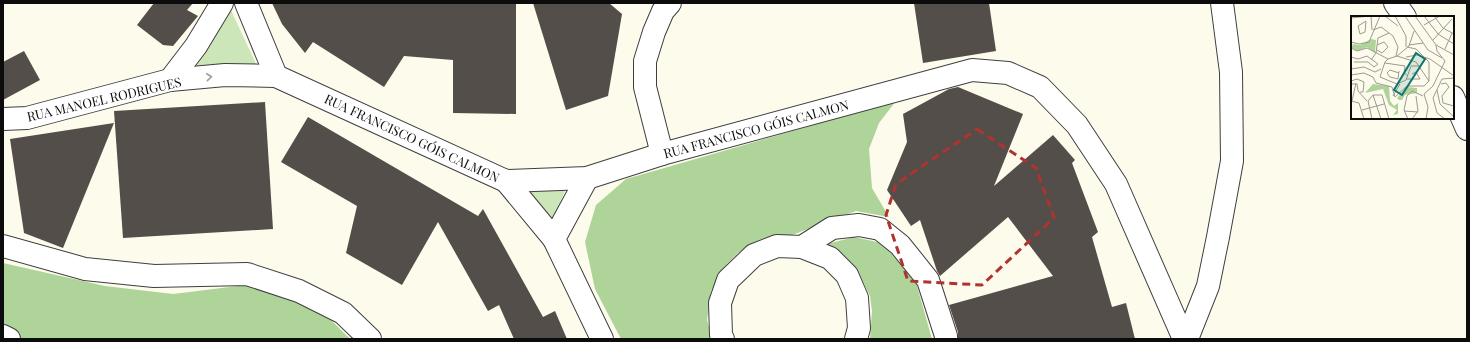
<svg xmlns="http://www.w3.org/2000/svg" width="1470" height="342" viewBox="0 0 1470 342" font-family="'Playfair Display',serif">
<style>
.green{fill:#cce5b9}
.forest{fill:#afd499}
.building{fill:#534e49}
.lines{fill:none;stroke-linecap:round;stroke-linejoin:round}
.minor-casing{stroke:#3f3f3f;stroke-width:24}
.minor{stroke:#fff;stroke-width:22}
.oneway{stroke:#9e9e9e}
.marked{fill:none;stroke:#b03330;stroke-width:3;stroke-dasharray:8 5;stroke-linejoin:round}
.labels{text-anchor:middle;stroke-width:4;stroke-linejoin:round;paint-order:stroke}
.street-label{font-size:13px;fill:#0c0c0c;stroke:#fff}
.inset-road{fill:none;stroke:#9d9b92;stroke-width:1}
.view{fill:#0f766e;fill-opacity:0.15;stroke:#0f766e;stroke-width:2}
.inset-edge{fill:none;stroke:#0c0c0c;stroke-width:2}
</style>
<rect width="100%" height="100%" fill="#fdfbec"/>
<g class="green">
<path d="M229,6L257,66L194,68Z"/>
<path d="M524,186H567L552,221Z"/>
</g>
<g class="forest">
<path d="M896,101L879,123L869,149L872,188L889,217L856,211L792,235L764,239L738,253L725,266L711,291L707,320L712,339H621L595,289L585,242L596,205L626,179Z"/>
<path d="M854,237L882,243L915,279L932,339H870L872,311L870,296L857,270L827,244Z"/>
<path d="M3,263L105,286L173,294L261,283L329,318L350,339H3Z"/>
</g>
<g class="building">
<path d="M154,3H193L187,10L198,16L173,46L163,45L137,25Z"/>
<path d="M272,3H516V114L453,113V60L404,56L384,87L313,42L305,53L282,24Z"/>
<path d="M533,3H609L622,14L608,96L566,110Z"/>
<path d="M914,3H989L996,51L923,63Z"/>
<path d="M24,51L40,80L3,100V62Z"/>
<path d="M958,87L1023,114L994,186L1053,135L1075,160L1072,163L1098,232L1092,237L1112,307L1126,303L1135,339H958V332L949,305L1053,276L1008,217L940,276L937,271L920,220L911,226L887,190L907,142L903,114L949,89Z"/>
<path d="M265,102L273,229L123,238L114,111Z"/>
<path d="M308,117L478,216L483,209L543,317L555,311L567,339H514L499,305L488,311L438,222L402,285L346,253L357,206L281,162Z"/>
<path d="M114,123L63,248L24,233L10,139Z"/>
</g>
<g class="lines">
<g class="minor-casing">
<g id="minor">
<path d="M246,3L276,76L506,181L587,178L662,154L972,70L1008,73L1040,87L1077,125L1116,184L1184,339"/>
<path d="M1395,3L1405,17"/>
<path d="M170,80L196,46L222,3"/>
<path d="M1453,97L1467,129"/>
<path d="M3,119L27,118L170,80L225,75L276,76"/>
<path d="M662,154L645,87V61L654,32L663,11L670,3"/>
<path d="M587,178L554,239L602,339"/>
<path d="M506,181L554,239"/>
<path d="M3,246L85,269L154,276L247,274L299,291L343,313L370,339"/>
<path d="M802,247L832,228L859,225L880,229L900,245L928,280L946,336V339"/>
<path d="M3,336L9,339"/>
<path d="M723,339L721,335L720,303L728,280L754,255L777,246L802,247L830,258L847,275L857,298L859,328L856,339"/>
<path d="M1187,339L1208,286L1218,237L1232,161L1231,72L1222,3"/>
</g>
</g>
<use href="#minor" class="minor"/>
</g>
<defs><path id="oneway-chevron" d="M-2-3.5L2.5 0L-2 3.5" fill="none" stroke-width="1.6" stroke-linecap="round" stroke-linejoin="round"/></defs>
<use class="oneway" href="#oneway-chevron" transform="translate(209 77) rotate(-6)"/>
<path class="marked" d="M977,129L1036,168L1054,218L982,285L908,281L886,215L896,184Z"/>
<g class="labels">
<g class="street-label">
<text transform="translate(104 99) rotate(-13)" y="5">RUA MANOEL RODRIGUES</text>
<text transform="translate(756 129) rotate(-15)" y="5">RUA FRANCISCO GÓIS CALMON</text>
<text transform="translate(412 138) rotate(25)" y="5">RUA FRANCISCO GÓIS CALMON</text>
</g>
</g>
<g transform="translate(1351 16)">
<rect width="103" height="103" fill="#fdfbec"/>
<path d="M20,23L25,24L24,37L16,31L7,35L0,32L2,28L9,29ZM22,68L38,70L39,85L43,90L47,87V98L42,99L46,94L38,89L32,73L14,77ZM56,71L66,72V77L54,79L51,84H48L46,82Z" fill="#afd499"/>
<path class="inset-road" d="M20,0L21,14M34,0L47,10M44,0L55,20V31M54,0L77,34L91,42M64,0L85,29L103,39M73,0L87,18L103,28M83,0L92,12L103,18M0,2L19,0M15,5L14,16L9,18L7,10ZM73,9L89,0M22,14L30,11L42,20L47,31L45,40M82,24L101,3M0,26L8,28L18,26L29,0M58,29L72,27M85,29L86,35L94,45M56,31L65,33L78,46V65M0,32L6,35L16,32L37,43L46,40L58,30L63,15M94,33L101,17M26,34L31,37L37,31L33,26L26,29M46,40L65,46L78,65M0,41L7,43L16,40L27,48L23,51L17,46H3M55,41L66,39L79,43L103,60M37,43L34,46L29,61L46,68L55,64L60,50H69M20,44L25,37L27,22L38,17M34,47L54,50M54,50L53,57L57,60M0,53L13,51L24,56L30,53M48,57L39,54L36,57L39,61L47,63L48,55M0,59L13,57L22,61L25,67L41,71L44,81L56,70H73L78,65M56,63H69L65,56L61,58M0,65L6,63L13,66L12,76H9M0,68H6L7,75L16,85M90,68L95,67L98,71L91,80L92,87L103,90M86,74L89,88L103,101M22,79H31L38,103M22,79L30,103M42,80L49,68M0,85L8,87L13,103M1,85L5,67M11,94L33,88M53,95L67,96M21,103L17,85L22,79M57,103L53,94L56,80L61,75L72,80M61,103L67,95L65,80M75,103L77,91L73,78L82,70L94,45M94,103L86,97L82,82L91,63L103,62"/>
<path class="view" d="M65,37L74,43L51,79L43,74Z"/>
<rect width="103" height="103" class="inset-edge"/>
</g>
<rect width="1470" height="342" fill="none" stroke="#0c0c0c" stroke-width="8"/>
</svg>
